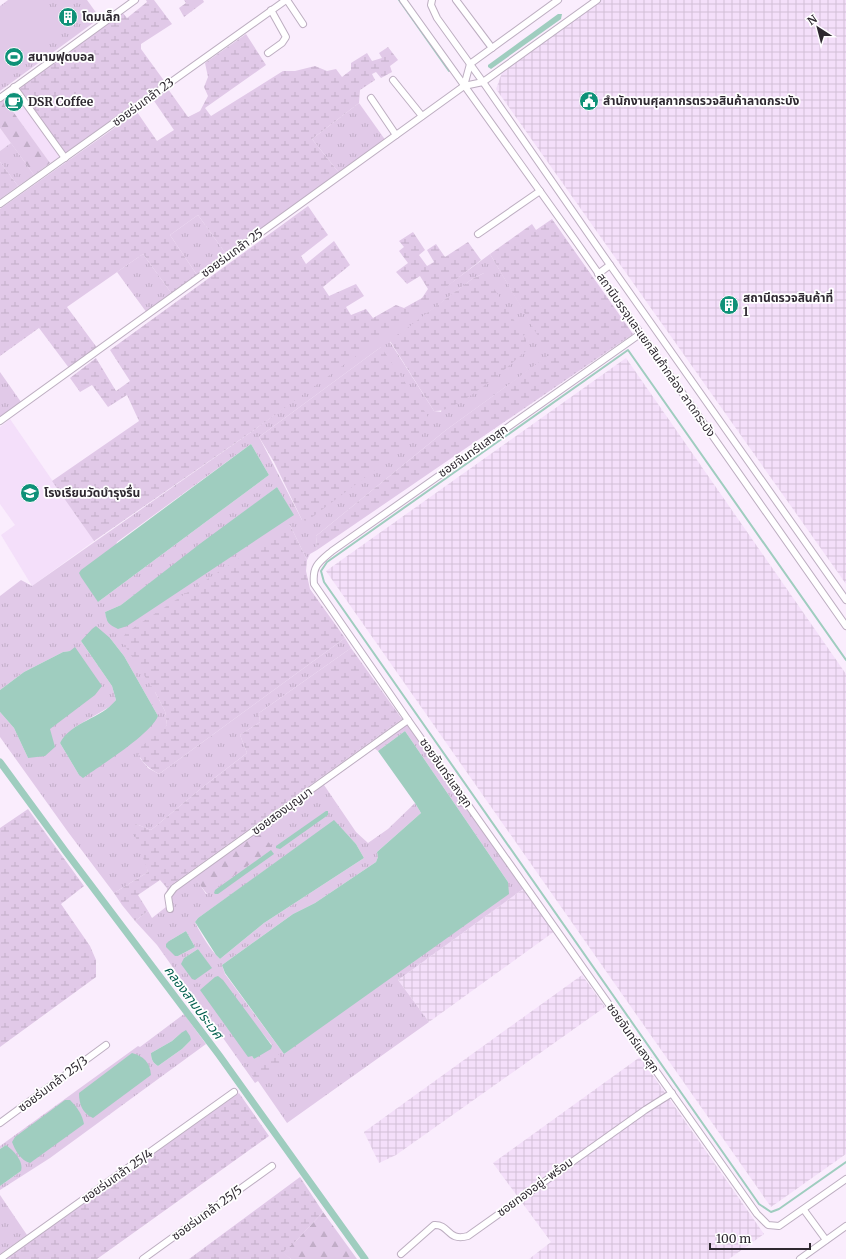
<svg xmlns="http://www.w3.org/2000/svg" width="846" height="1259" viewBox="0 0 846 1259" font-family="Merriweather,'Noto Sans Thai',serif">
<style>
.built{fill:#f4dffa}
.industrial{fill:url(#industrial-grid)}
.grass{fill:url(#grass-tufts);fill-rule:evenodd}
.forest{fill:url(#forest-firs)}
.wetland{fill:url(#wetland-marsh)}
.pitch{fill:#e1c9e8}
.water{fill:#9fcdbf}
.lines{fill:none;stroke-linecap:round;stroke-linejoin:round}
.stream{stroke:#9fcdbf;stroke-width:2}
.canal{stroke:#9fcdbf;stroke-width:7}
.minor-casing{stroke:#bdaec1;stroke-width:8}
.minor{stroke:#fff;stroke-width:6}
.labels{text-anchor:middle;stroke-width:3.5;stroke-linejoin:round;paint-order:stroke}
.poi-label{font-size:12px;font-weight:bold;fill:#2e2830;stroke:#fff;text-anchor:start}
.street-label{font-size:12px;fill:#2e2830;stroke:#fff}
.water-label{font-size:13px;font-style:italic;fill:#005d4d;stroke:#fff}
</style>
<defs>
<pattern id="industrial-grid" width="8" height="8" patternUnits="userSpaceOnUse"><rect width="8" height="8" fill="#f4dffa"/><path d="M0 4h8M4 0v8" fill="none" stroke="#d2bfd7"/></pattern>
<pattern id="grass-tufts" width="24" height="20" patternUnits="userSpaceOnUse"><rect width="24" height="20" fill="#e1c9e8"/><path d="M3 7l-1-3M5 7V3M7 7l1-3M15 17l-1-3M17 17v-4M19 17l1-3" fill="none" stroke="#c1adc7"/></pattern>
<pattern id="forest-firs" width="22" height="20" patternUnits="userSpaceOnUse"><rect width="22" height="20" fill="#e1c9e8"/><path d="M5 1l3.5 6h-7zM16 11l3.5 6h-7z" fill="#c1adc7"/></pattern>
<pattern id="wetland-marsh" width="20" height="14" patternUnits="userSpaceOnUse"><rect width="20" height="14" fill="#e1c9e8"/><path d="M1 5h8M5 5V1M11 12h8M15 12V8" fill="none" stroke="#c1adc7"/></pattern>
</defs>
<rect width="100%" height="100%" fill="#faedfd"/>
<g class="built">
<path d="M14,92L61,156L50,163L4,99Z"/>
<path d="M0,128L11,143L0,151Z"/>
<path d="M10,419L94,541L32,586L1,535L15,525L0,504V427Z"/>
</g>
<g class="industrial">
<path d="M597,0H846V584L496,89L503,70Z"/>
<path d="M626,358L846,674V1154L771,1207L326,571Z"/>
<path d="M523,889L555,931L429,1022L398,980Z"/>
<path d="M582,975L605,1007L396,1155L379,1163L364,1132Z"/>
<path d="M640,1057L764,1234L729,1259H529L551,1242L493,1163Z"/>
</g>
<g class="grass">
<path d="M8,0H87L100,18L0,91V6Z"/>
<path d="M359,103L386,141L340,174L312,139Z"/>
<path d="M11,143L34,175L18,186L0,162V151Z"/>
<path d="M198,215L226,254L197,275L170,235Z"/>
<path d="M143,254L172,294L147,313L117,272Z"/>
<path d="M490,254L550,355L446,430L316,536L317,550L310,554L307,560L290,525L155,692L165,711L167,725L140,758L148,768L159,774L345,638L351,648L259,713L260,722L240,735L247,753L204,786L151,830L136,824L148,872L114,893L68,832L0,737V712L14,728L28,758L49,729L58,722L70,651L63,652L24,672L0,690V596L21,580L32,586L254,430ZM484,273L441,412L434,411L390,342L472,279ZM381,347L302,520L259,437ZM251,444L269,475L98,602L117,542ZM277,487L293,515L107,620L105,612L121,605ZM110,638L124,656L158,716L79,775L60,743L75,727L111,706L116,700L112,686L81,641Z"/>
<path d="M0,372L21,402L0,418Z"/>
<path d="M402,719L408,726L523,889L398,980L429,1022L287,1123L258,1081L255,1083L157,945L135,921L148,911L152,918L166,907L167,888ZM405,731L508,882L284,1054L225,974L222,965L293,914L315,903L376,862L378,857L377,852L421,813L415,803L388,829L368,843L356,832L324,785L374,748L378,751ZM334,821L356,844L364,858L264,923L220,959C211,951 200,933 195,922L198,918ZM260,832L207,894H206L195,877ZM186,931L195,947L178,956L169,941ZM198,949L211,968L184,958ZM255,1024L272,1045L254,1059L252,1056Z"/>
<path d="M184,1014L206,1044L50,1158L0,1190V1186L21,1171L6,1145L0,1149V1146L138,1046L140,1047ZM181,1033L191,1040L182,1049L158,1066C153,1063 151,1059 151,1053L172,1041Z"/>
<path d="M0,1195L27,1235L0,1254Z"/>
</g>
<g class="forest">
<path d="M4,99L50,163L34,175L0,128V101Z"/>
<path d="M260,832L273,848L207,894L194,877Z"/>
<path d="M323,1212L357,1259H291L282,1252L295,1242Z"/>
</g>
<g class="wetland">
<path d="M146,0H154L172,24L141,44V49L165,82L65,153L18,88L122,12L127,18L147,2Z"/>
<path d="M184,0H203L204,2L184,17L179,8L186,3Z"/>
<path d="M246,34L266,65L205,108L211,116L283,71H295L315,66L327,71L336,69L342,77L351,70V63L367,53L372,61L382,58L379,53L388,47L398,60L390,66L392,72L381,78L376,72L372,74L375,80L360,90L359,103L312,139L340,174L226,254L198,215L170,235L197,275L172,294L143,254L67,307L98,349L69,368L39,328L0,356V209L137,112L157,141L174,130L154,101L168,89L188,117L200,111L208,96L204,87L208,77L205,63Z"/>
<path d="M0,162L18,186L0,199Z"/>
<path d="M308,206L328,235L301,256L306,264L334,241L350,265L323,287L329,296L356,284L364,296L346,307L351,315L366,309L373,318L396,305L404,308L422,298L428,289L420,276L407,284L396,272L408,263L399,251L404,247L399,241L413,232L425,250L419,255L427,266L434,262L427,250L436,244L445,257L468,242L481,260L385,335L254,430L94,541L52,481L139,421L127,395L108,407L92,385L80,392L70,378L96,358L116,391L130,381L110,350Z"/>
<path d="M552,219L633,334L317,550L316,536L446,430L549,355L490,254L532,224L536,230Z"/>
<path d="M484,273L526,339V351C507,367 457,413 434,411L390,341L472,279Z"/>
<path d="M381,347L427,415L432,427L307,521L302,520L274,462L259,437Z"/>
<path d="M290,525L307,560L306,571L310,589L345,638L159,774C148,768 141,762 137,750L167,725L165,711L155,692L121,640L127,632Z"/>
<path d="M351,648L402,719L167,888L160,880L138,895L148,911L135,921L122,905L114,893L148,872L132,827L136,824L151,830L204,786L247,753L240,735L260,722L259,713Z"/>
<path d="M28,809L84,886L61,904L90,946L96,960V977L0,1047V828Z"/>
<path d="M276,1051L282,1059L281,1062L256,1080L248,1071Z"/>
<path d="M239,1093L269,1136L97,1259H6Z"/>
<path d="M300,1177L323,1212L295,1242L283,1252L291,1259H189Z"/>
</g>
<path class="pitch" d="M10,0H43L63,28L58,37L0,77V7Z"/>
<g class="water">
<path d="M558,14H562L561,19L491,69L488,67V65Z"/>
<path d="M251,444L269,475L98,602L81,577L79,573L81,570Z"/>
<path d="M277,487L294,515L127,626L118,629C108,624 107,623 105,612L121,605L201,543Z"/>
<path d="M96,626L110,638L124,656L158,716C150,735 101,765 83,778L79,775L60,743C72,721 101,719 116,700L112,686L81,641L92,629Z"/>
<path d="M75,647L102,686L95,695L50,729L55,747L45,756L28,758L14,728L0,712V690L24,672L63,652L70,651Z"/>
<path d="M405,731L508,882L509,894L284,1054L225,973L222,965L293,914L315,903L376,862L378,857L377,852L421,813L415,803L378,751Z"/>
<path d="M326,811H328V815L280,849L276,848V846Z"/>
<path d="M334,820L356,844L364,858L264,923L220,959L216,955L195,922L198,918Z"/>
<path d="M271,850L274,854L218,894H215L214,893L215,890Z"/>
<path d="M186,931L195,947L178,956H175L166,947V944L169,941Z"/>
<path d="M198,949L212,968L195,980L192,979L181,964L184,958Z"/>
<path d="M218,976L223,980L272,1046L271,1049L254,1059L252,1056L248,1057L200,990L215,977Z"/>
<path d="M186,1030L190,1036L191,1040L182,1049L158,1066C153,1063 151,1059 151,1053L172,1041L181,1033Z"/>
<path d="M132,1053C143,1056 150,1062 151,1075L93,1118C82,1113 79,1104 79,1093Z"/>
<path d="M65,1100H70C77,1107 82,1114 84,1124L30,1163C21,1161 15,1150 12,1142L15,1137Z"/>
<path d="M6,1145C13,1150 24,1161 21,1171L0,1186V1149Z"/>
</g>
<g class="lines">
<g class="stream">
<path d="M399,0L449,71"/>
<path d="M846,660L628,350L327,562L321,571L324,582L759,1204L771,1212L779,1209L846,1162"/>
</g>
<path class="canal" d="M0,762L66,852L219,1055L365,1259"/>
<g class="minor-casing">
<g id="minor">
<path d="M287,0L303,24"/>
<path d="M403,0L575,240L846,626"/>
<path d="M432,0L431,5L437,18L483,82L610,265L846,600"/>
<path d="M456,0L492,48"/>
<path d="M558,0L470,64L464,86L483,82L597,0"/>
<path d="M268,53L282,43L286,37L271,10"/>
<path d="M393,80L422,116"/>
<path d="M14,87L65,158"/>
<path d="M0,98L135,0"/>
<path d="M371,98L396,135"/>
<path d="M0,204L286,0"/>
<path d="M478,234L540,191"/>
<path d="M598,274L610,265"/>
<path d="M640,334L332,551C319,562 312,566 314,584L408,720L757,1214L768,1225L779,1226L846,1179"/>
<path d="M0,421L464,86"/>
<path d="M170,909L168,896L174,888L408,720"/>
<path d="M0,1123L106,1045"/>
<path d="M804,1210L826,1240"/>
<path d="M401,1254L434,1225C450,1224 447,1242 468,1236L645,1110L672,1093"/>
<path d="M0,1259L234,1092"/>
<path d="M143,1259L272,1166"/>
<path d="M800,1259L846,1226"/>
</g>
</g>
<use href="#minor" class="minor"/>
</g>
<defs>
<g id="building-disc" transform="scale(1)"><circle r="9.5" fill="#0f9178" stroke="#fff"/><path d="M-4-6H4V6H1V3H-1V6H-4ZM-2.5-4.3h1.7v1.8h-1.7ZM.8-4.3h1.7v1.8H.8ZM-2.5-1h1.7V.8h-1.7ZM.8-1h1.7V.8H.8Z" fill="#fff"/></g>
<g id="stadium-disc" transform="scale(1)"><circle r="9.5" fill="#0f9178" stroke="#fff"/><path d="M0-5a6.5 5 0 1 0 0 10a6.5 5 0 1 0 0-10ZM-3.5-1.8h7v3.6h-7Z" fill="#fff"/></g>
<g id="civic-disc" transform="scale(1)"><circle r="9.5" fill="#0f9178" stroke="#fff"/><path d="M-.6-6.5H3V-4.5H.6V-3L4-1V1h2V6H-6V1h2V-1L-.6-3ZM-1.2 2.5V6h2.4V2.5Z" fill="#fff"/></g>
<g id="cafe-disc" transform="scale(1)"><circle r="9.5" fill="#0f9178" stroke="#fff"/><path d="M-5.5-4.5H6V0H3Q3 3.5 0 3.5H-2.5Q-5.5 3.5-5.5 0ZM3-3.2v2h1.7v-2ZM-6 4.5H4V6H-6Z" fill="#fff"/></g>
<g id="school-disc" transform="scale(1)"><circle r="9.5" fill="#0f9178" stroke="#fff"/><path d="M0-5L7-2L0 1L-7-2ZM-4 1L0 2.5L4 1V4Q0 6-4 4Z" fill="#fff"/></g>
</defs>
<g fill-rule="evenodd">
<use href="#building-disc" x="68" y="17"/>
<use href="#stadium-disc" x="14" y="57"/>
<use href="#civic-disc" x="589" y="101"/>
<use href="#cafe-disc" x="14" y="102"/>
<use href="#building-disc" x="729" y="305"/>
<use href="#school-disc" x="30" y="493"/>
</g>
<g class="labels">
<g class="poi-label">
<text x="82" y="21">โดมเล็ก</text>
<text x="28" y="61">สนามฟุตบอล</text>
<text x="603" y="105">สำนักงานศุลกากรตรวจสินค้าลาดกระบัง</text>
<text x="28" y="106">DSR Coffee</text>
<text x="743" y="302">สถานีตรวจสินค้าที่<tspan x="743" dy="14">1</tspan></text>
<text x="44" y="497">โรงเรียนวัดบำรุงรื่น</text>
</g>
<g class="street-label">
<text transform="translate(143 102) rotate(-36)" y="4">ซอยร่มเกล้า 23</text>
<text transform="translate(232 253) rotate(-36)" y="4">ซอยร่มเกล้า 25</text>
<text transform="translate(656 355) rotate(55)" y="4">สถานีบรรจุและแยกสินค้ากล่อง ลาดกระบัง</text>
<text transform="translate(473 451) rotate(-35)" y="4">ซอยจันทร์แสงสุก</text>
<text transform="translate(446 773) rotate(55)" y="4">ซอยจันทร์แสงสุก</text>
<text transform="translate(282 811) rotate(-36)" y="4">ซอยสองบุญมา</text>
<text transform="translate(633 1038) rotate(55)" y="4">ซอยจันทร์แสงสุก</text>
<text transform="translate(53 1084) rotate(-37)" y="4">ซอยร่มเกล้า 25/3</text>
<text transform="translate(117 1176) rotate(-35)" y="4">ซอยร่มเกล้า 25/4</text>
<text transform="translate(535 1187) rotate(-36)" y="4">ซอยทองอยู่-พร้อม</text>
<text transform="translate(207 1213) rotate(-36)" y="4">ซอยร่มเกล้า 25/5</text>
</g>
<g class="water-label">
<text transform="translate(194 1002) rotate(53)" y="5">คลองสามประเวศ</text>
</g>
</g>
<g transform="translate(818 28) rotate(324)" stroke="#ffffff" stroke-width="3" paint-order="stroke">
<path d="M0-3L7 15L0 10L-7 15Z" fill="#2e2830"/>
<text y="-6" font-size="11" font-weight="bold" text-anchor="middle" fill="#2e2830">N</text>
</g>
<path d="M710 1243v6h100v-6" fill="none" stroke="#2e2830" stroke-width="2"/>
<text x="716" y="1243" font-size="12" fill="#2e2830" stroke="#ffffff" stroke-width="3" paint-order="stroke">100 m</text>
</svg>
